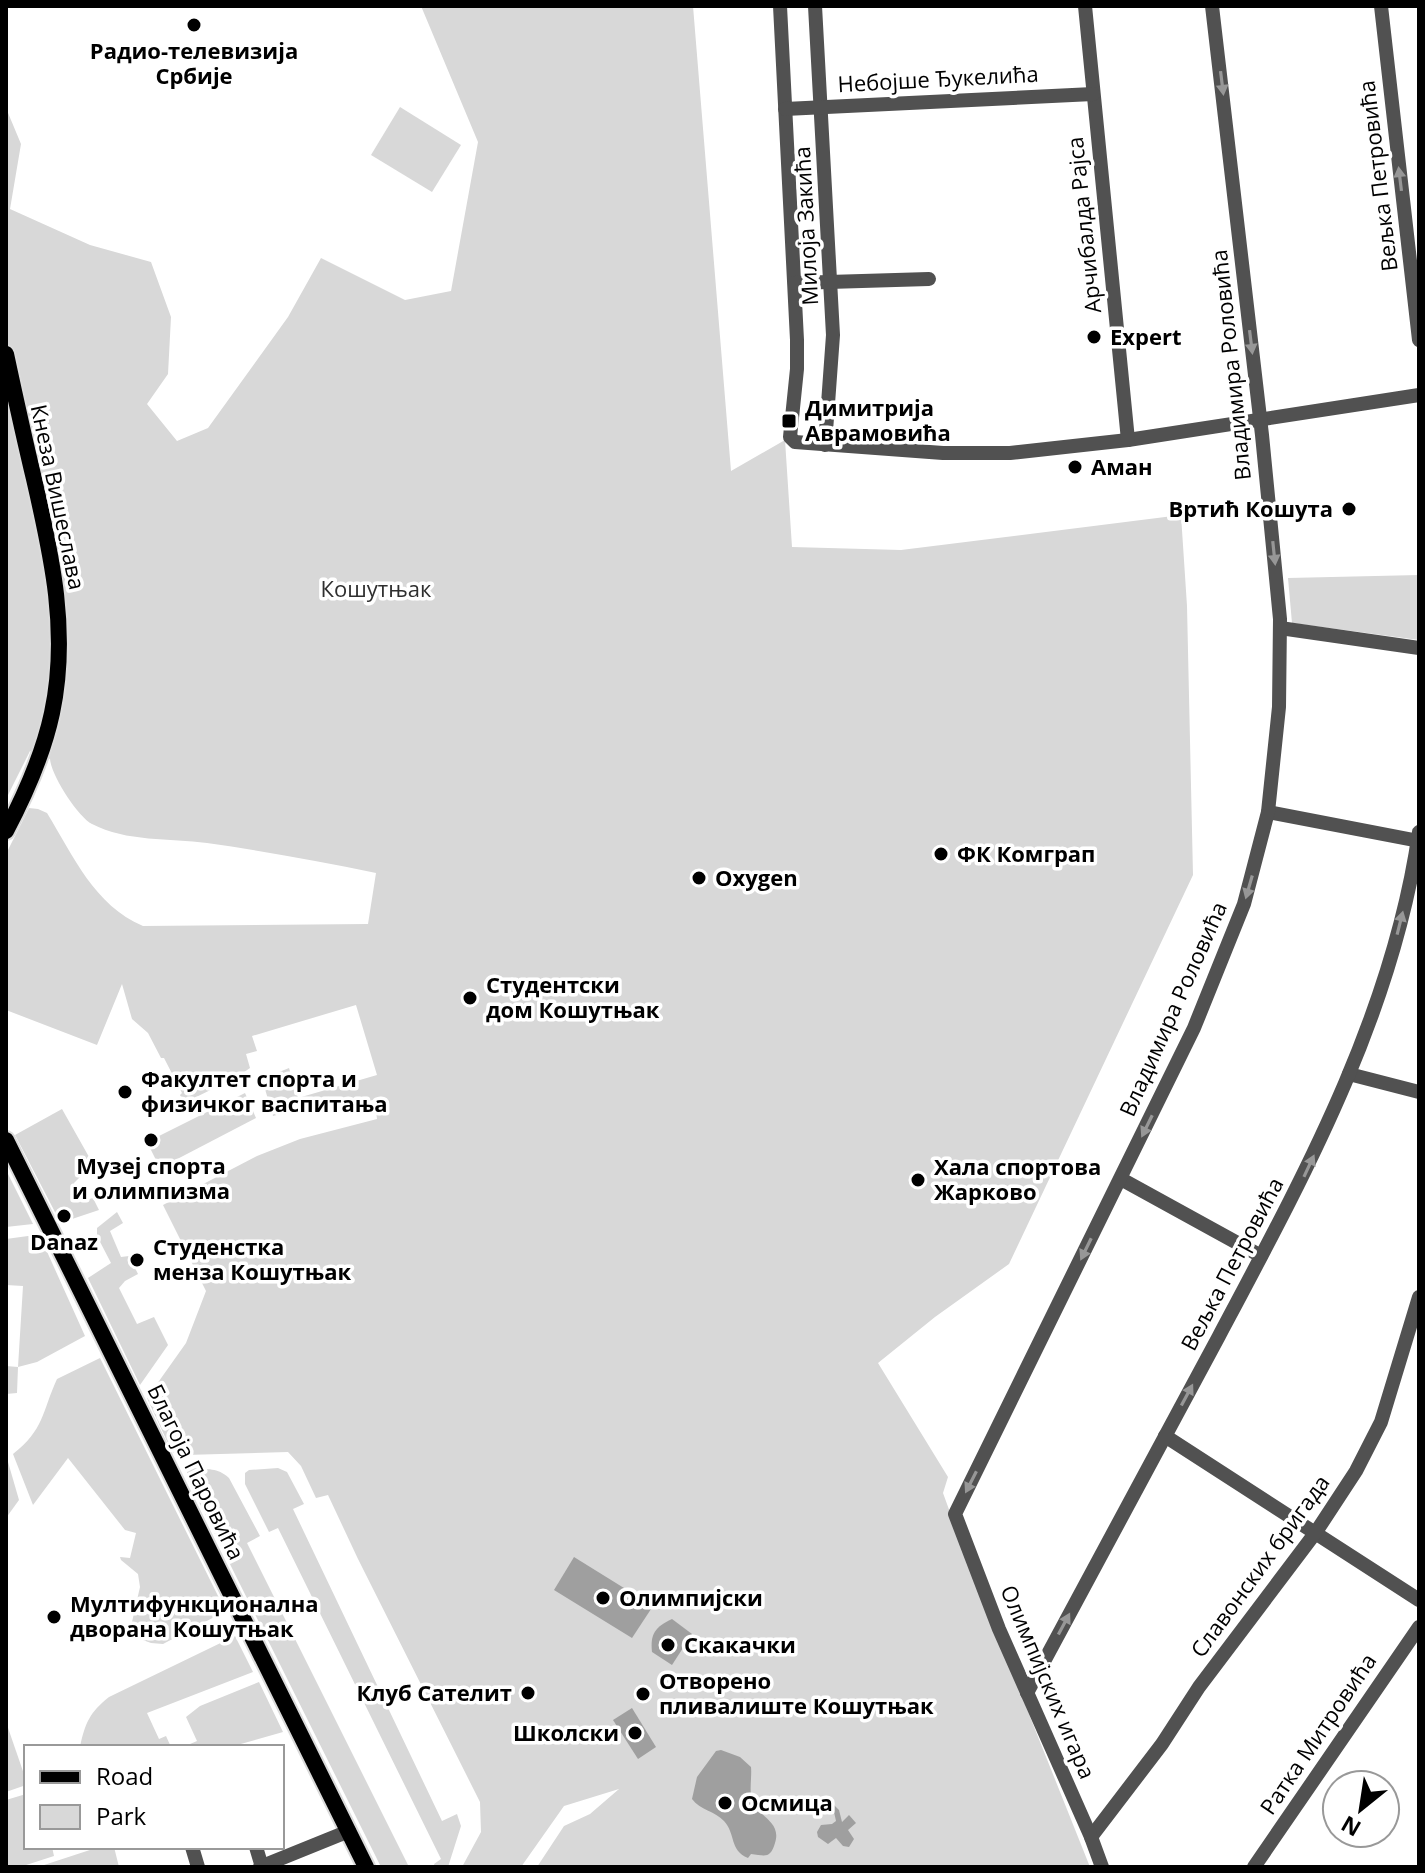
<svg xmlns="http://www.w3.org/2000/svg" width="1425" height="1873" viewBox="0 0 1425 1873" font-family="'Open Sans',sans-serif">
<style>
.green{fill:#d8d8d8}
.water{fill:#9f9f9f}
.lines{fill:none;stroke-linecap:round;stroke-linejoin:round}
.major-casing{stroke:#dbdbdb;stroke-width:20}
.minor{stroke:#515151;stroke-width:14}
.major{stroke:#000;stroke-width:16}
.oneway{fill:#979797}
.poi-dot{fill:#000;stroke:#fff;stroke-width:3}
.labels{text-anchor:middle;stroke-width:7;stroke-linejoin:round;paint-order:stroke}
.poi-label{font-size:22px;font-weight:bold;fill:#000;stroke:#fff;text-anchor:start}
.street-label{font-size:22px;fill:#000;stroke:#fff}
.park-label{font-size:22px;fill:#2f2f2f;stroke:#fff}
</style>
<rect width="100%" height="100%" fill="#fff"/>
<g class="green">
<path d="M421,6H693L731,471L785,440L792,547L901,550L1181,515L1187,606L1193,875L1009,1264L935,1317L878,1363L948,1477L943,1493L967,1559L1090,1867H537L564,1826L590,1814L619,1789L564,1806L521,1867H462L481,1832L480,1802L358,1559L328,1495L316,1498L301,1466L288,1452L185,1455L172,1452L147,1398L186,1343L206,1291L163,1205L257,1156L300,1139L377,1119L376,1111L386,1109L383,1098L302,1114L298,1109L273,1116L262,1079L289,1068L298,1098L377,1075L356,1005L252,1036L257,1051L246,1054L250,1068L237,1077L184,1103L180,1095L182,1093L164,1058H161L148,1033L132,1019L122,984L97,1045L6,1010V854L29,808L38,809L47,813C74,857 94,905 143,926L368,924L376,873C320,861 263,851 207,843C170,838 126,842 92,824C78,817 51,775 50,759L30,751L6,799V108L21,144L10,209L90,245L151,262L171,317L168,374L147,404L177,441L208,428L288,317L321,258L405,300L451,291L478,142Z"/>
<path d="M400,107L461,145L432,192L371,155Z"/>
<path d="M1419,575V640L1292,623L1288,578Z"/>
<path d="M245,1093L256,1118L160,1168L147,1142Z"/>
<path d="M62,1109L93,1164L74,1183L83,1201L93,1198L99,1210L72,1219L67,1209L56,1214L15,1135Z"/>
<path d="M6,1170L33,1224L6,1227Z"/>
<path d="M117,1212L123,1223L110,1231L121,1257L129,1256L138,1274L125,1281L119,1288L137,1324L154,1317L168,1345L140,1385L88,1278L111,1263L97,1236V1228Z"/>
<path d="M28,1236L39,1237L44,1245L85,1336L37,1362L18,1367L17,1393L6,1394V1366L18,1367L23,1286L6,1285V1239Z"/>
<path d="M100,1358L224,1608L222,1613L163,1644L151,1643L129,1635L140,1587L138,1574L121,1560L120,1557L130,1558L136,1533L125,1530L68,1458L33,1505L13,1454C44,1430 42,1412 57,1379Z"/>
<path d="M6,1455L19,1500L6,1518Z"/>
<path d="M193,1468C208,1470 217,1467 229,1478L260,1536L247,1543L409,1867H381L187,1478V1471Z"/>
<path d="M278,1468L287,1472L304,1504L293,1509L442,1821L457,1814L461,1826L448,1867H435L434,1864L441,1859L278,1528L269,1532L245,1484V1473L249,1470Z"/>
<path d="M235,1636L253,1672L147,1713L159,1739L166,1736L171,1747H80C85,1723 90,1712 109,1697Z"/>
<path d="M259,1682L283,1732L230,1747H183L197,1741L186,1717L200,1706Z"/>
<path d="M6,1722L26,1780V1785L6,1792Z"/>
<path d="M26,1794V1847H52L54,1856L20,1867H6V1800Z"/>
<path d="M99,1847H114L119,1867H38Z"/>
</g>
<g class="water">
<path d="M574,1557L653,1606L632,1638L554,1590Z"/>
<path d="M672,1619L692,1634L672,1665L652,1652C650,1634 655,1627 672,1619Z"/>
<path d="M632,1708L656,1747L638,1759L613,1720Z"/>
<path d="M721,1750L740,1757L751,1767C752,1777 749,1790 752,1800C758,1817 782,1821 775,1843C770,1860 764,1855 751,1854L748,1858C729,1850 736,1834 724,1821C715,1811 700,1810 692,1799L697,1777L716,1751Z"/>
<path d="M832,1803L839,1810L842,1822L849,1815L856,1823L848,1830L854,1839L849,1847L843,1846L836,1838L828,1844L818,1837L817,1832L821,1825L832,1824L836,1821L834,1812L828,1807Z"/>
</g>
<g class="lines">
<g class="major-casing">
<g id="major">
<path d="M6,354C15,396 24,437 34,479C52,557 69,633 52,713C43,755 26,793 6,831"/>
<path d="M6,1140L366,1867"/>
</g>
</g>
<g class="minor">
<path d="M780,6L797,340V369L790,437L795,442L943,453H1010L1128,440L1419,395"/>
<path d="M815,6L833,335L825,445"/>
<path d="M1085,6L1128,440"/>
<path d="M1381,6L1419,340"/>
<path d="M785,109L1093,94"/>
<path d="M795,283L929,279"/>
<path d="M1280,628L1419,648"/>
<path d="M1268,812L1419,841"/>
<path d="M1349,1074L1419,1092"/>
<path d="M1121,1179L1261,1256"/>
<path d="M1165,1436L1419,1600"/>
<path d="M1027,1693C1091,1574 1155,1455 1219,1336C1304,1176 1393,1014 1419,832"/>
<path d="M1091,1837L1162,1744L1199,1687L1316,1532L1356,1471L1381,1422L1419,1297"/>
<path d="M192,1847L198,1867"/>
<path d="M256,1847L262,1867"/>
<path d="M260,1867L349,1831"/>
<path d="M1102,1867L1091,1837L999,1629L955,1514L1194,1028L1244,904L1268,812L1279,707L1280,619L1262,435L1212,6"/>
<path d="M1254,1867L1419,1627"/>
</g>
<use href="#major" class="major"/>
</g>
<defs><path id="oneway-solid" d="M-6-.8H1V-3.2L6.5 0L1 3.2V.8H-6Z" transform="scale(2)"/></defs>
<g class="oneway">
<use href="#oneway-solid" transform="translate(1222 83) rotate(83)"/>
<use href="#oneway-solid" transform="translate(1400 179) rotate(-97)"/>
<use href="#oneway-solid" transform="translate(1251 342) rotate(83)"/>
<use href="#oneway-solid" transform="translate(1274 553) rotate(84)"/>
<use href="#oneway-solid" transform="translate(1249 887) rotate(106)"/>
<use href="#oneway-solid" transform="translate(1400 923) rotate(-76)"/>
<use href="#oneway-solid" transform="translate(1147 1126) rotate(116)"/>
<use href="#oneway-solid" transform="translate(1309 1166) rotate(-65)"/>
<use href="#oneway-solid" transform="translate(1086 1249) rotate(116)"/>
<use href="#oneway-solid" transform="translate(1187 1395) rotate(-62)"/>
<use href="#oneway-solid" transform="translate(971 1482) rotate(117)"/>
<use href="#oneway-solid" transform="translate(1064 1624) rotate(-62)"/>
</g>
<g class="poi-dot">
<circle cx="194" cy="25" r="8"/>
<circle cx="1094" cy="337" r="8"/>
<rect x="781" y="413" width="16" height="16" rx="4"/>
<circle cx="1075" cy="467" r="8"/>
<circle cx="1349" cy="509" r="8"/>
<circle cx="941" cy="854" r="8"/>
<circle cx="699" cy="878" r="8"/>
<circle cx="470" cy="998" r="8"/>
<circle cx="125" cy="1092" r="8"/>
<circle cx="151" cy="1140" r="8"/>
<circle cx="918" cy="1180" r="8"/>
<circle cx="64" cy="1216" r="8"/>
<circle cx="137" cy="1260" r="8"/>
<circle cx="603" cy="1598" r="8"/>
<circle cx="54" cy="1617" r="8"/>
<circle cx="668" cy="1645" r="8"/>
<circle cx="528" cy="1693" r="8"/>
<circle cx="643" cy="1694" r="8"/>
<circle cx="635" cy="1733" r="8"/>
<circle cx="725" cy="1803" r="8"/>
</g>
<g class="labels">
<g class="poi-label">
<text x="194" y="59" text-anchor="middle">Радио-телевизија<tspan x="194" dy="25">Србије</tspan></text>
<text x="1110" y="345">Expert</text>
<text x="805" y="416">Димитрија<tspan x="805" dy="25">Аврамовића</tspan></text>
<text x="1091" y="475">Аман</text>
<text x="1333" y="517" text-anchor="end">Вртић Кошута</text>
<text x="957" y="862">ФК Комграп</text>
<text x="715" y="886">Oxygen</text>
<text x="486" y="993">Студентски<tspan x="486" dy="25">дом Кошутњак</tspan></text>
<text x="141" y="1087">Факултет спорта и<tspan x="141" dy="25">физичког васпитања</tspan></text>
<text x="151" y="1174" text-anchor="middle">Музеј спорта<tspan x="151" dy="25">и олимпизма</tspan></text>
<text x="934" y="1175">Хала спортова<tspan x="934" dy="25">Жарково</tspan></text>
<text x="64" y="1250" text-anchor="middle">Danaz</text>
<text x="153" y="1255">Студенстка<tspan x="153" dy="25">менза Кошутњак</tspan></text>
<text x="619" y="1606">Олимпијски</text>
<text x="70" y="1612">Мултифункционална<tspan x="70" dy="25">дворана Кошутњак</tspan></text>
<text x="684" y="1653">Скакачки</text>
<text x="659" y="1689">Отворено<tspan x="659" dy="25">пливалиште Кошутњак</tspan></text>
<text x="512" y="1701" text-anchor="end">Клуб Сателит</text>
<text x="619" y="1741" text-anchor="end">Школски</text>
<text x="741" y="1811">Осмица</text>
</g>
<g class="street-label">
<text transform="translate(938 79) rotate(-3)" y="8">Небојше Ђукелића</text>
<text transform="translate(1378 176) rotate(-97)" y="8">Вељка Петровића</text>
<text transform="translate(1084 225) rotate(-96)" y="8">Арчибалда Рајса</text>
<text transform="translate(806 226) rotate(-93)" y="8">Милоја Закића</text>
<text transform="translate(1231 365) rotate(-96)" y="8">Владимира Роловића</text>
<text transform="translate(58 497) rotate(78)" y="8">Кнеза Вишеслава</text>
<text transform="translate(1173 1009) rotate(-66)" y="8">Владимира Роловића</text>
<text transform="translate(1232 1264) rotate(-62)" y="8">Вељка Петровића</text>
<text transform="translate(196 1472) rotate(64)" y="8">Благоја Паровића</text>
<text transform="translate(1260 1566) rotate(-54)" y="8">Славонских бригада</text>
<text transform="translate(1048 1682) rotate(67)" y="8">Олимпијских игара</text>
<text transform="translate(1318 1734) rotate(-56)" y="8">Ратка Митровића</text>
</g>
<g class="park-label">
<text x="376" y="597">Кошутњак</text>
</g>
</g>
<rect width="1425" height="1873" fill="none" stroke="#000000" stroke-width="16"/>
<rect x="24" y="1745" width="260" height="104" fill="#ffffff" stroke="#999999" stroke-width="2"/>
<rect x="40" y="1771" width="40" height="12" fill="#000000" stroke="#999999" stroke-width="2"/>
<text x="96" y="1785" font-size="24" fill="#000000">Road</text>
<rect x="40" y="1805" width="40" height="24" fill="#d8d8d8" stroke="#999999" stroke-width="2"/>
<text x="96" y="1825" font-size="24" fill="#000000">Park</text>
<g transform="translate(1361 1809) rotate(210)"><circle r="38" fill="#ffffff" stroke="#999999" stroke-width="2"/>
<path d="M0-6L14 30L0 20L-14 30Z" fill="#000000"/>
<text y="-12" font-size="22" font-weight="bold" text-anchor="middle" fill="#000000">N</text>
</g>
</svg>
